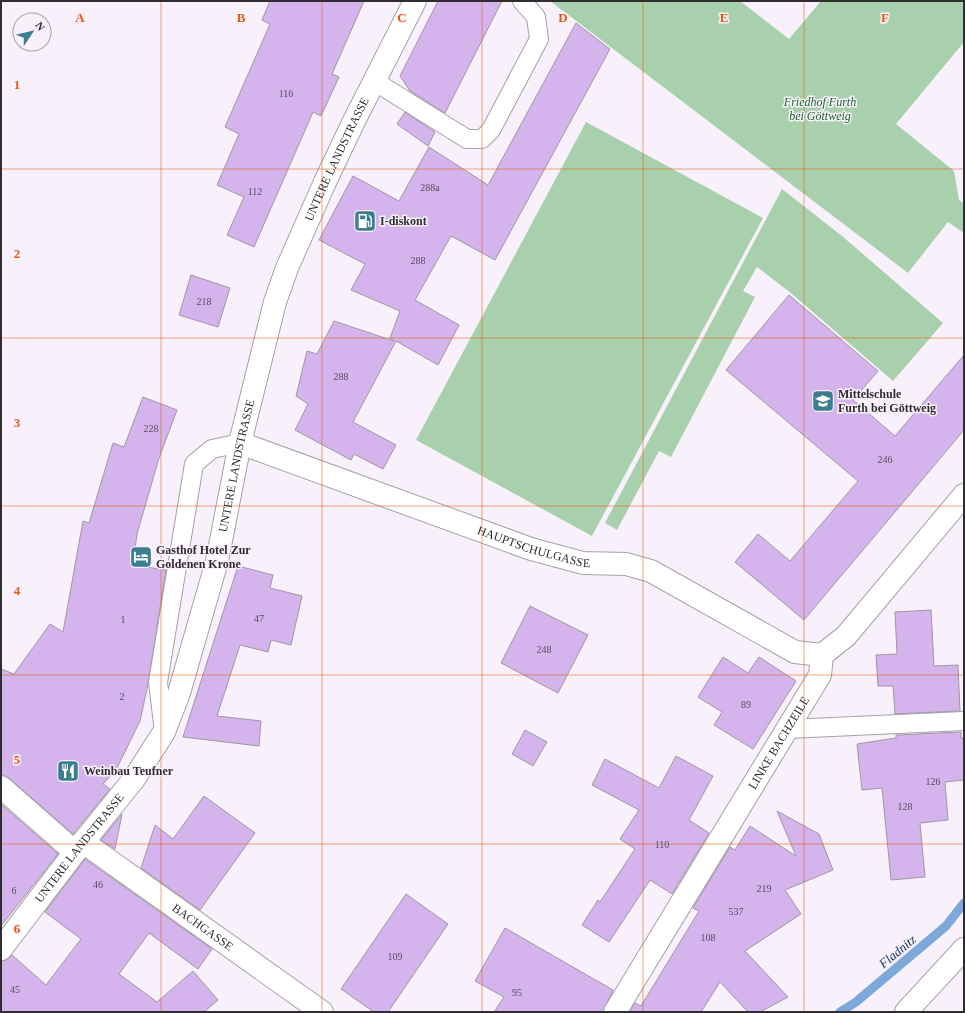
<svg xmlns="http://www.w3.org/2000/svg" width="965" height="1013" viewBox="0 0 965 1013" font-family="'Times New Roman',serif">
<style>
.green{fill:#a9d0ac}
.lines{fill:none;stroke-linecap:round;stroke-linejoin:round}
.stream{stroke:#7ca9da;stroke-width:9}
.building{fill:#d5b3ec;stroke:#9d98a1}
.service-casing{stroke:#a6a0a9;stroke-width:20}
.minor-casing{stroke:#a6a0a9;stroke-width:24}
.tertiary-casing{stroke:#a6a0a9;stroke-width:24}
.service{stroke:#fff;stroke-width:18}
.minor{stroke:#fff;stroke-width:22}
.tertiary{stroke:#fff;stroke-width:22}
.grid{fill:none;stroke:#e8590c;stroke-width:1;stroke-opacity:0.55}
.labels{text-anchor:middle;stroke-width:3;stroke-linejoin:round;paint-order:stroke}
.number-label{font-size:10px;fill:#594e60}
.park-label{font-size:12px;font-style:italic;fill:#1b652b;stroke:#f8f1fb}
.street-label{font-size:12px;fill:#302d31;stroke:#f8f1fb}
.poi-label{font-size:12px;font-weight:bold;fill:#302d31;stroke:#f8f1fb;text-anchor:start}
.water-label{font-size:13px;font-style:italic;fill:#0e3050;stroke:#f8f1fb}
.grid-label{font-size:13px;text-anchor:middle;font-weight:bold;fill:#e8590c;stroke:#f8f1fb;stroke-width:3;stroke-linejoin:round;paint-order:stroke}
</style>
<rect width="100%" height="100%" fill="#f8f1fb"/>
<g class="green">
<path d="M550,1H740L789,39L821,1H964V42L896,124L954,171L959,200L964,204V233L948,222L908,273Z"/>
<path d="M586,122L763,218L592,536L416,440Z"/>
<path d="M782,189L842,236L943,323L893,381L792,294L757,267L743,291L755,297L671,457L659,451L617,530L605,523Z"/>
</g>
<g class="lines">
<path class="stream" d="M840,1012L856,1002L946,926L964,903"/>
</g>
<g class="building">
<path d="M270,1H364L332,74L339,77L321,116L313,112L254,247L227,235L244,197L217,185L239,134L225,127L270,24L262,20Z"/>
<path d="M438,1H502L445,113L410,91L400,76Z"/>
<path d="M576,23L610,49L495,260L451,236L415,300L459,325L438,365L396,341L353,422L396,445L383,469L354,454L351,460L295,430L308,404L296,396L307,351L317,354L334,321L394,341L390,338L400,311L351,290L365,264L319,240L353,176L399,201L429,147L488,185Z"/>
<path d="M405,112L435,132L428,146L397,124Z"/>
<path d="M191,275L230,288L218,327L179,315Z"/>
<path d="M789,295L878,371L853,400L895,436L964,355V430L804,620L735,562L758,534L790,561L858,481L726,370Z"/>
<path d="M143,397L177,410L159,458L137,534L133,565L166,570L148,684L140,721L116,770L103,784L110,789L73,834L9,778L1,775V669L14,674L50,624L63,632L83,521L89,523L113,443L124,447Z"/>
<path d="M238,566L273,575L270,588L302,596L291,645L271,640L268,652L240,645L217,716L261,721L259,746L183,737Z"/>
<path d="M530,606L588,635L558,693L501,663Z"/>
<path d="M931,610L934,666L958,665L960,711L895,714L893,686H878L876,655L897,654L895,612Z"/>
<path d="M723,657L748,673L759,657L796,681L753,749L714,725L722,712L698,697Z"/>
<path d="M525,730L547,742L533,766L512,754Z"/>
<path d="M961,732V738H964V780L945,782L948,820L920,823L925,877L891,880L882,788L862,790L857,744L896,738V735Z"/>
<path d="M676,756L713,776L689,820L709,833L672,894L650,880L609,942L582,925L598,900L600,902L635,849L620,839L639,810L592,785L605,759L659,788Z"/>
<path d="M204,796L255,833L200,910L141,868L155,825L173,839Z"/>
<path d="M1,804L58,854L1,926Z"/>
<path d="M777,811L819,834L833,870L785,890L801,914L745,951L788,997L760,1012H748L720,982L701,1012H630L635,1003L641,1006L699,911L693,908L730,847L735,850L750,826L796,856Z"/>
<path d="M122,814L115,849L101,840Z"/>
<path d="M85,859L212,949L198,969L149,933L119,974L157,1002L193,971L218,1000L204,1012H1V961L6,960L12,955L46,985L81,939L45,912Z"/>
<path d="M406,894L448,924L388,1012H374L341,989Z"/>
<path d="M505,928L613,990L603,1012H494L504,997L475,981Z"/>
</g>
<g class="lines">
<g class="service-casing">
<g id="service">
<path d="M374,81L467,139H482L491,130L539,39L536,17L522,1"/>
<path d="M788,729L964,721"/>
<path d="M164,732L158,682L194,464L212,449L240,443"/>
</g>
</g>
<g class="minor-casing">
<g id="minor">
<path id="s1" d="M240,443L531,549L583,563L626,564L651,571L795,652L822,655"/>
<path d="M1,787L75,852"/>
<path id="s2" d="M83,842L322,1012"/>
<path id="s3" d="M615,1012L820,675L822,655L846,636L964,495"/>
<path d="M906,1012L964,949"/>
</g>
</g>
<g class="tertiary-casing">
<g id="tertiary">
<path id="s4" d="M1,949L75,852L134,779L164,732L179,693L217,561L240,443L275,302L287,268L325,182L354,121L415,1"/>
</g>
</g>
<use href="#service" class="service"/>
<use href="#minor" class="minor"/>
<use href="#tertiary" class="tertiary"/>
</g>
<path class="grid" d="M161,1V1012M322,1V1012M482,1V1012M643,1V1012M804,1V1012M1,169H964M1,338H964M1,506H964M1,675H964M1,844H964"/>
<defs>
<g id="fuel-square" transform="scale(1.15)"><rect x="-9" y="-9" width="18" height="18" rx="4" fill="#3c7e90" stroke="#f8f1fb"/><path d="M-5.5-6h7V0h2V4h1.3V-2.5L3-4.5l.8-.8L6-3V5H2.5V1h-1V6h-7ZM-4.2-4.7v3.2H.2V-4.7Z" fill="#fff"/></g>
<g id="school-square" transform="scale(1.15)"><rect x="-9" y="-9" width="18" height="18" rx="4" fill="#3c7e90" stroke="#f8f1fb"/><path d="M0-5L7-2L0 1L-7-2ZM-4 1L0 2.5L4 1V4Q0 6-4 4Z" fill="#fff"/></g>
<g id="hotel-square" transform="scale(1.15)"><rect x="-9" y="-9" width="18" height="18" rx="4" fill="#3c7e90" stroke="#f8f1fb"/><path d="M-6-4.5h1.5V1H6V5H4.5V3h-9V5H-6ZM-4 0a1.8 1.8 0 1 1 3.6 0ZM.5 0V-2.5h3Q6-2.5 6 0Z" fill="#fff"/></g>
<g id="restaurant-square" transform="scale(1.15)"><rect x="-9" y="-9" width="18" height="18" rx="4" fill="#3c7e90" stroke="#f8f1fb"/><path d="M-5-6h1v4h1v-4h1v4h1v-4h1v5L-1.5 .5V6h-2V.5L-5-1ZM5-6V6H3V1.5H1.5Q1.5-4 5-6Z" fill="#fff"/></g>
</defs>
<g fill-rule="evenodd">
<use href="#fuel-square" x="365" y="221"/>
<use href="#school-square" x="823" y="401"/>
<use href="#hotel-square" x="141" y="557"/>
<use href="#restaurant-square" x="68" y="771"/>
</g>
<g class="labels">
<g class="number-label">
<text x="286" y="97">116</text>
<text x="430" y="191">288a</text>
<text x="255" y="195">112</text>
<text x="418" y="264">288</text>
<text x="204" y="305">218</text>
<text x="341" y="380">288</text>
<text x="151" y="432">228</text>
<text x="885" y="463">246</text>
<text x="259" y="622">47</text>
<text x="123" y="623">1</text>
<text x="544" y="653">248</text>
<text x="122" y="700">2</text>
<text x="746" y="708">89</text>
<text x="933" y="785">126</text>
<text x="905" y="810">128</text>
<text x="662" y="848">110</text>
<text x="98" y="888">46</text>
<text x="764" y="892">219</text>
<text x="14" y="894">6</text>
<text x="736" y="915">537</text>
<text x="708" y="941">108</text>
<text x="395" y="960">109</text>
<text x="15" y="993">45</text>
<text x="517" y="996">95</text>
</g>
<g class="park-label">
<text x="820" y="106">Friedhof Furth<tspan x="820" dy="14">bei Göttweig</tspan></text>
</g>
<g class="street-label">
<text dy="4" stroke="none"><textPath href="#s4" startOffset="872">UNTERE LANDSTRASSE</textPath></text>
<text dy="4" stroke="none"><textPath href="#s4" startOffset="548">UNTERE LANDSTRASSE</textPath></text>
<text dy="4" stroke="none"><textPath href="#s1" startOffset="312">HAUPTSCHULGASSE</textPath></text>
<text dy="4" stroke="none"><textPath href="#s3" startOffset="315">LINKE BACHZEILE</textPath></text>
<text dy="4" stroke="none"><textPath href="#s4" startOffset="128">UNTERE LANDSTRASSE</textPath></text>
<text dy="4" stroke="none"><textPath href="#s2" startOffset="147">BACHGASSE</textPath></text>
</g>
<g class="poi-label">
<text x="380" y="225">I-diskont</text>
<text x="838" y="398">Mittelschule<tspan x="838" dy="14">Furth bei Göttweig</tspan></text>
<text x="156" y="554">Gasthof Hotel Zur<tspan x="156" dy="14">Goldenen Krone</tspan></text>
<text x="84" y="775">Weinbau Teufner</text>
</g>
<g class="water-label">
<text transform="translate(897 951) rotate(-40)" y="5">Fladnitz</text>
</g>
</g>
<g class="grid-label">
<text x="80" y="22">A</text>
<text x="241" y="22">B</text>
<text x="402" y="22">C</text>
<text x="563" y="22">D</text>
<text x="724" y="22">E</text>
<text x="885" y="22">F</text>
<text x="17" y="89">1</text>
<text x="17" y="258">2</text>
<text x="17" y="427">3</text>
<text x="17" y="595">4</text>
<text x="17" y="764">5</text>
<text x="17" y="933">6</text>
</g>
<rect width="965" height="1013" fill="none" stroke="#302d31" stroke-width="4"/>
<g transform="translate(32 32) rotate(55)"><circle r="19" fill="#f8f1fb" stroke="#a8a3aa"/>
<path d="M0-3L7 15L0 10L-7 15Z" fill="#3c7e90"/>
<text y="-6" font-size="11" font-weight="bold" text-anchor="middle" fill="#302d31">N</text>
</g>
</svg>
